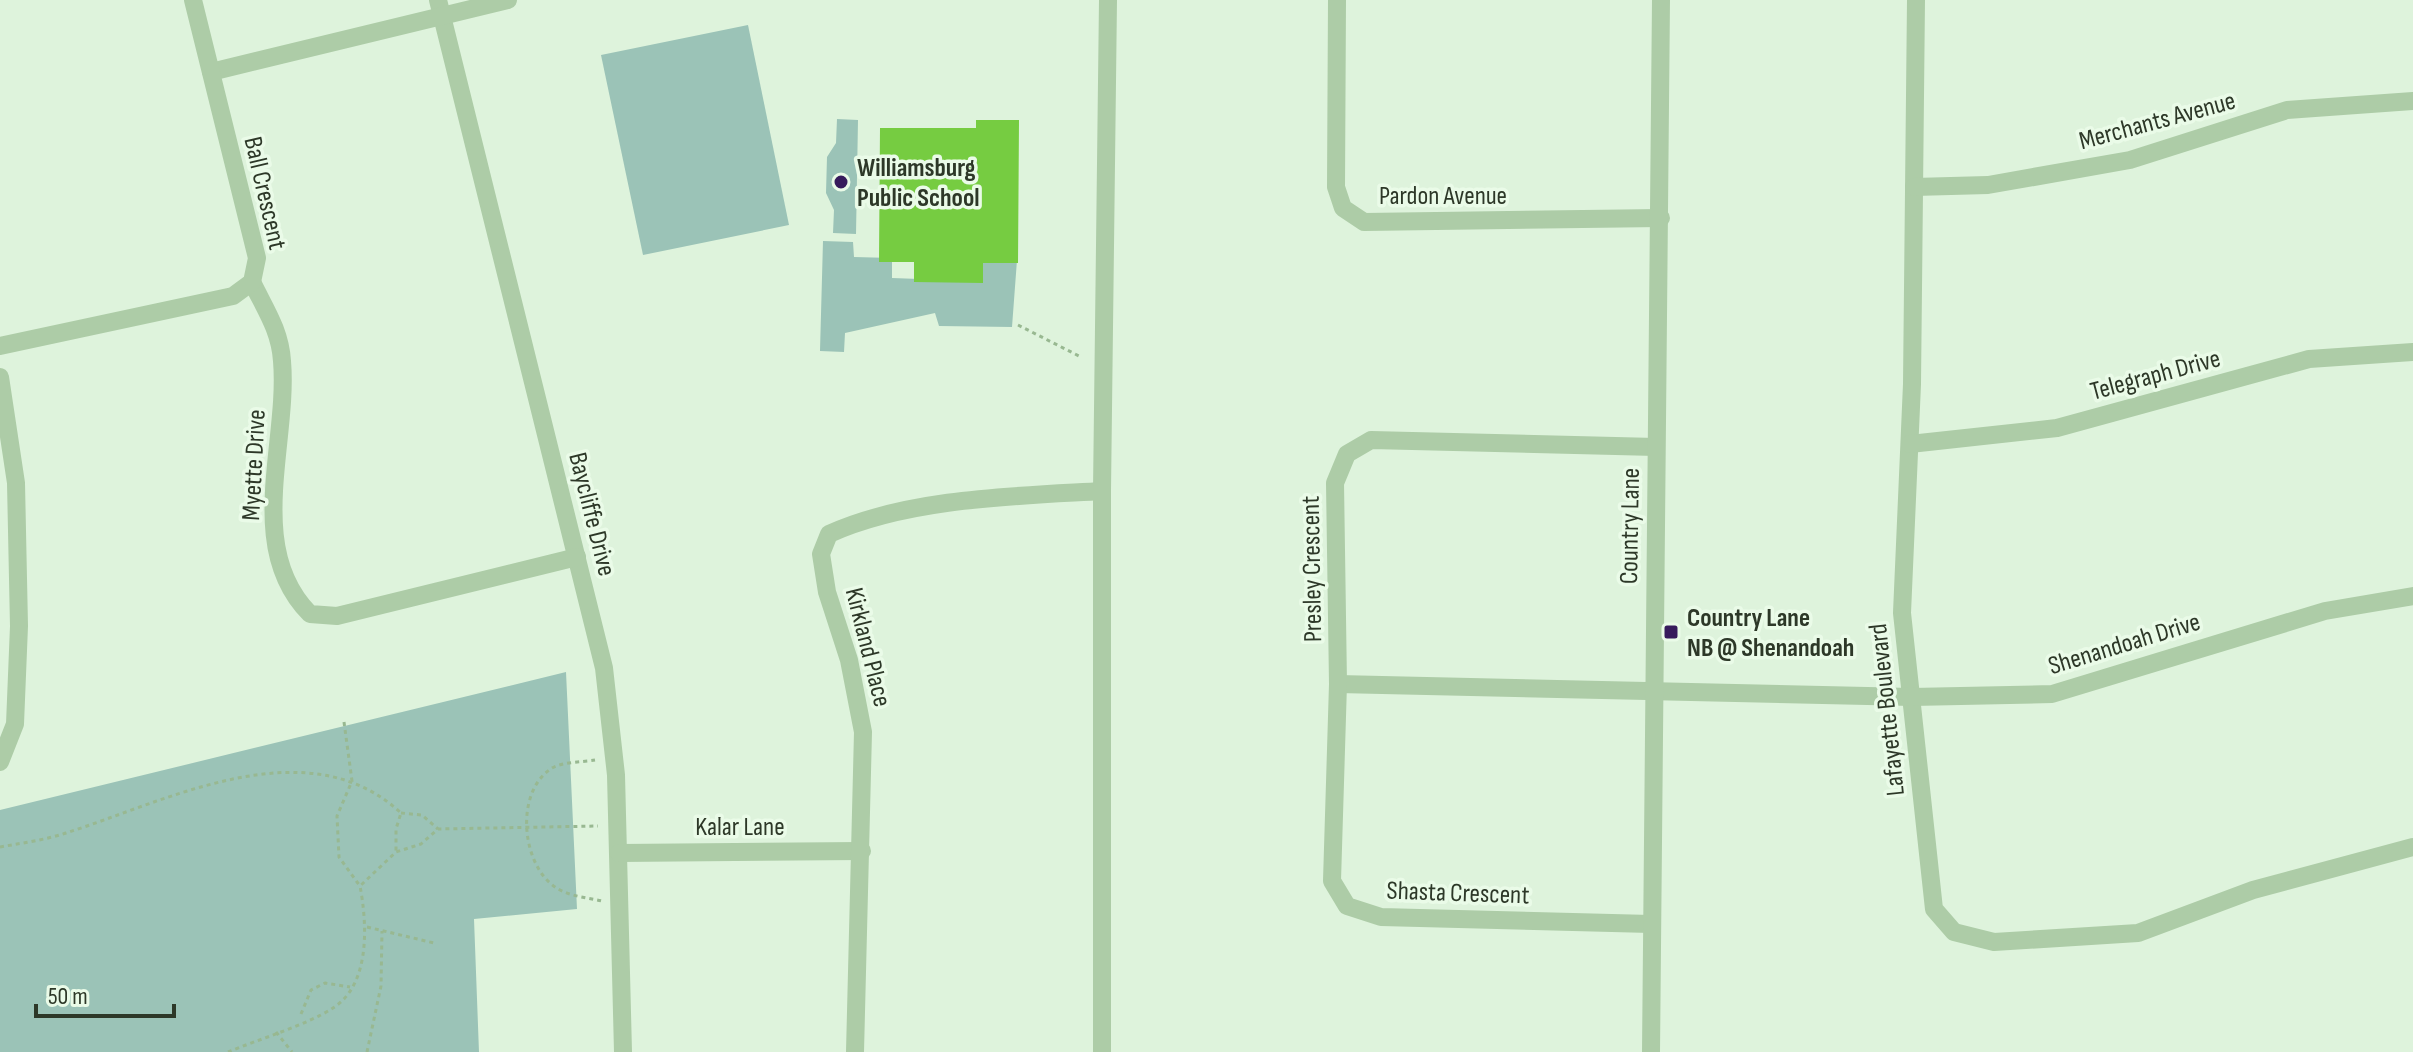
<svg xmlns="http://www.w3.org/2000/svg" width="2413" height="1052" viewBox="0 0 2413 1052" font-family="'Sofia Sans Condensed',sans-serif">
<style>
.green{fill:#9bc3b7}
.building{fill:#76cc41}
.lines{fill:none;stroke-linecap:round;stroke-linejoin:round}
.path{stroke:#98b891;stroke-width:3;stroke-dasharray:4 4;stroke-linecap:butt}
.minor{stroke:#adcca7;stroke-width:18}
.poi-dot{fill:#371b5c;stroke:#eafbe8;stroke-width:3}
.labels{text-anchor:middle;stroke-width:7;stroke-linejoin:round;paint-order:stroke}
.street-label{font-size:26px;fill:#2d3828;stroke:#eafbe8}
.poi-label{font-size:26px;font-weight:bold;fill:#2d3828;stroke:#eafbe8;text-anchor:start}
</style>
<rect width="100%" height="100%" fill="#def3dc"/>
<g class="green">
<path d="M748,25L789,225L643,255L601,55Z"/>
<path d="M837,119L858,120L856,234L833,233L834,210L826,193L827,157L836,143Z"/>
<path d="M823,241L853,242L854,257L892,258V278L974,281L975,259L1017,260L1012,327L939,326L935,313L845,333L844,352L820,351Z"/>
<path d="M566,672L577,909L474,919L479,1052H0V810Z"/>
</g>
<path class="building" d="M976,120H1019L1018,263H983V283L914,282V262H879L880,128H976Z"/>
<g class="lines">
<g class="path">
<path d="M1018,325L1079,356"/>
<path d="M344,722L352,781L337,816L339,857L360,886"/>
<path d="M595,760C583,762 562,762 552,768C516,791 521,857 550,883C564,896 584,897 602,901"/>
<path d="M401,813L422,815L438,829"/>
<path d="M0,847C22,843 45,840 66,833C167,801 307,726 401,813L396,829V852"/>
<path d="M367,927L434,943"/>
<path d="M301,1014L311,990L325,983L350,987"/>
<path d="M276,1032L292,1052"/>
<path d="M228,1052C259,1039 307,1025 333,1008C371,984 367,923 360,886L396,852L421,844L438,829L598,826"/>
<path d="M367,1052L381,986L382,931"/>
</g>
<g class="minor">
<path d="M438,0L604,668L616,775L623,1052"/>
<path d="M1337,0L1336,187L1343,208L1364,222L1661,218"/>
<path d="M1916,0L1912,384L1902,613L1934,909L1954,932L1994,942L2138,933L2253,890L2413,847"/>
<path d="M211,72L508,0"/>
<path d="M1914,187L1988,185L2130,160L2287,110L2413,101"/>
<path d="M252,282C265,309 280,330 282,361C289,442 244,548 310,614L337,616L577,557"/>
<path d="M0,346L233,296L252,282L257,258L193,0"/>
<path d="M0,377L16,483L19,626L15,724L0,762"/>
<path d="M1910,444L2057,428L2309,359L2413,352"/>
<path d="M1338,684L1912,697L2052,694L2325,611L2413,596"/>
<path d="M619,853L862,851"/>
<path d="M1651,924L1381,917L1347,906L1332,881L1338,684L1335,483L1347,454L1371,440L1656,447"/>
<path d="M855,1052L863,732L849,660L827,592L821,554L829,534C908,498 1016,496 1102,491"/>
<path d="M1102,1052V491L1108,0"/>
<path d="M1651,1052L1661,0"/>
</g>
</g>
<g class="poi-dot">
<circle cx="841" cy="182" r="8"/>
<rect x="1663" y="624" width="16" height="16" rx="4"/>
</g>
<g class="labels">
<g class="street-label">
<text transform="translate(2157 120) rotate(-15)" y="9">Merchants Avenue</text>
<text transform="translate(266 193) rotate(77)" y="9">Ball Crescent</text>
<text x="1443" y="204">Pardon Avenue</text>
<text transform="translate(2155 374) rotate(-15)" y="9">Telegraph Drive</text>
<text transform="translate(253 465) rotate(-87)" y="9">Myette Drive</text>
<text transform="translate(593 514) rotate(76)" y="9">Baycliffe Drive</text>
<text transform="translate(1629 526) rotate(-89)" y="9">Country Lane</text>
<text transform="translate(1311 569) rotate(-91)" y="9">Presley Crescent</text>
<text transform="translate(2124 643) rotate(-17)" y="9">Shenandoah Drive</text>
<text transform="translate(869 647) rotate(76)" y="9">Kirkland Place</text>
<text transform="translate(1886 710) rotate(-96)" y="9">Lafayette Boulevard</text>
<text x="740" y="835">Kalar Lane</text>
<text transform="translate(1458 892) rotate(2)" y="9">Shasta Crescent</text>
</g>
<g class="poi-label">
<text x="857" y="176">Williamsburg<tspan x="857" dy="30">Public School</tspan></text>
<text x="1687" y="626">Country Lane<tspan x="1687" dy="30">NB @ Shenandoah</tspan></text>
</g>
</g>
<path d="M36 1004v12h138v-12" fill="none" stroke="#2d3828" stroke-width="4"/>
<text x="48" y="1004" font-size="24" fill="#2d3828" stroke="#eafbe8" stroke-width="6" paint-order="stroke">50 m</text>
</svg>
